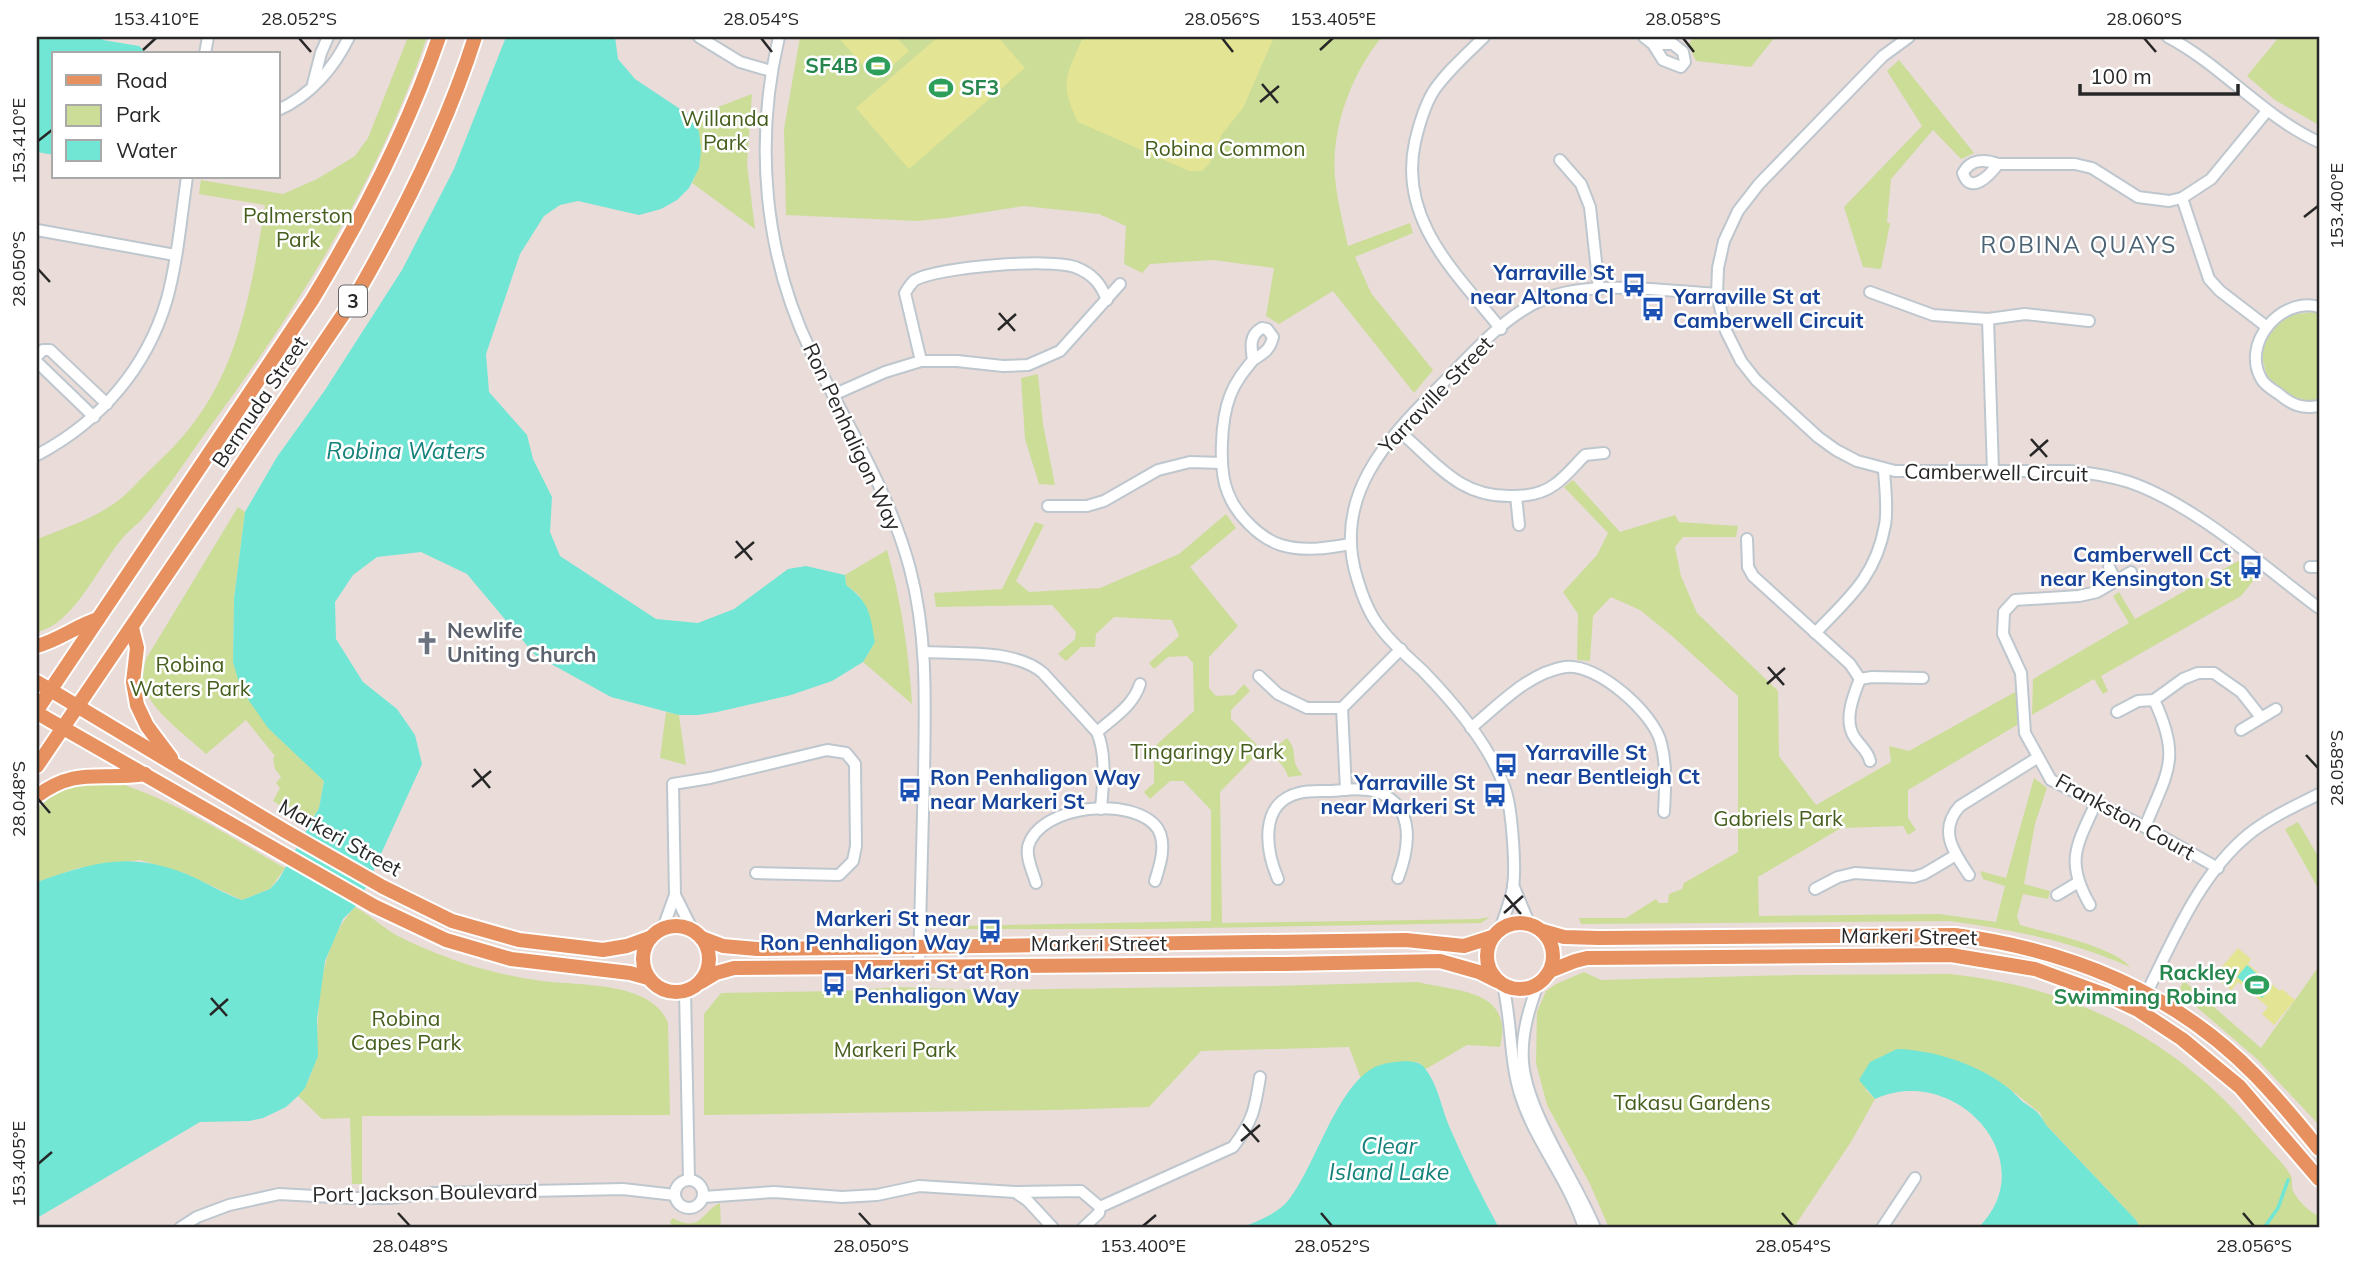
<svg xmlns="http://www.w3.org/2000/svg" width="2356" height="1265" viewBox="0 0 2356 1265" font-family="Mulish,sans-serif">
<style>
.green{fill:#ccdd98}
.pitch{fill:#e3e494}
.water{fill:#71e6d5}
.lines{fill:none;stroke-linecap:round;stroke-linejoin:round}
.stream{stroke:#71e6d5;stroke-width:3.5}
.minor-casing{stroke:#bec7ce;stroke-width:14}
.major-casing{stroke:#fff;stroke-width:18}
.minor{stroke:#fff;stroke-width:10}
.major{stroke:#e79060;stroke-width:14}
.ticks{fill:none;stroke:#272727;stroke-width:2.5}
.labels{text-anchor:middle;stroke-width:5;stroke-linejoin:round;paint-order:stroke}
.shield{fill:#fff;stroke:#686868;stroke-width:2}
.shield-label{font-size:19px;font-weight:bold;fill:#272727}
.leisure-label{font-size:21px;font-weight:bold;fill:#27864d;stroke:#fff;text-anchor:end}
.park-label{font-size:21px;fill:#455e1d;stroke:#fff}
.transit-label{font-size:21px;font-weight:bold;fill:#164399;stroke:#fff;text-anchor:end}
.street-label{font-size:21px;fill:#272727;stroke:#fff}
.worship-label{font-size:21px;font-weight:bold;fill:#5b616d;stroke:#fff;text-anchor:start}
.neighbourhood-label{font-size:23px;letter-spacing:2px;fill:#4b6374;stroke:#fff}
.water-label{font-size:23px;font-style:italic;fill:#15817a;stroke:#fff}
.neatline{fill:none;stroke:#272727;stroke-width:2.5}
.ticks-label{font-size:18px;text-anchor:middle;fill:#272727}
</style>
<rect width="100%" height="100%" fill="#e9dcd9"/>
<g class="green">
<path d="M408,37H427C380,178 300,304 212,424C189,455 168,489 143,518C136,526 127,532 121,540C98,567 73,625 37,632V539C63,529 92,519 115,503C129,493 141,478 154,466C164,456 175,446 184,435C239,371 252,287 265,205L199,194L201,180L283,194L317,179L355,156L368,138Z"/>
<path d="M800,37H1382C1351,74 1331,129 1335,177C1337,200 1343,223 1348,246L1410,223L1413,233L1355,257L1371,293L1433,370L1414,393L1333,291L1279,324L1266,316L1274,268L1213,260L1150,264L1142,273L1124,264L1126,226L1099,214L1024,206L947,218L918,221L786,215L784,129Z"/>
<path d="M1694,37H1775L1751,67L1696,61L1688,44Z"/>
<path d="M2279,37H2319V125L2275,100L2247,76Z"/>
<path d="M1899,60L1974,153L1961,159L1933,130L1891,179L1887,222L1890,224L1881,269L1863,267L1844,207L1922,126L1887,71Z"/>
<path d="M752,94L747,164L755,229L692,183C703,161 702,139 692,117Z"/>
<path d="M2316,309L2319,310V399L2298,403L2264,378L2267,375C2256,343 2265,336 2287,312L2290,315L2313,312Z"/>
<path d="M1038,374L1043,424L1055,485L1039,484L1025,439L1021,378Z"/>
<path d="M1573,480L1620,532L1675,515L1679,522L1738,526L1736,537H1683L1675,547L1681,576L1697,613L1778,691L1779,756L1816,805L1891,762L1889,746L1909,751L2017,691V725L1908,790V818L1916,830L1908,835L1903,826L1841,828L1758,877L1759,916L1939,914L1996,922L2005,886L1983,879L1980,871L2006,878L2034,778L2047,788L2035,824L2024,884L2050,891L2048,899L2023,894L2017,916L2020,925C2045,932 2115,947 2130,967C2071,941 2014,930 1950,921L1581,924L1579,918H1626L1656,899L1659,903H1668L1669,894L1682,889L1684,883L1738,852V696L1671,635L1640,610L1611,597L1593,616L1590,661L1577,660L1578,614L1563,592L1597,555L1608,533L1564,487Z"/>
<path d="M238,507L245,512L234,599L233,662L268,728L324,780L319,808L309,824L273,801L280,788L276,783L281,777L275,769L273,758L275,756L246,720L206,754C189,738 149,709 144,686C142,676 144,668 146,659Z"/>
<path d="M1226,514L1236,528L1190,567L1238,626L1209,657V688L1216,696L1234,695L1244,684L1250,691L1231,710V719L1258,746L1276,747L1287,738C1300,753 1288,760 1303,775L1288,777C1285,764 1272,754 1260,751L1220,792L1222,923L1479,919L1490,917L1481,923L1148,929H961L957,926L1211,921V810L1183,781H1170L1150,799L1144,792L1154,783V747L1194,711L1193,663L1187,656L1168,657L1154,669L1149,663L1179,636L1172,620L1114,617L1096,634L1095,647H1081L1066,661L1058,654L1075,639L1076,632L1052,605L936,607L934,593L1002,589L1035,522L1044,525L1016,581L1029,592L1100,588L1179,554Z"/>
<path d="M887,550C901,601 909,652 912,704L863,662L875,642L859,595L846,585L845,575Z"/>
<path d="M2238,561L2257,576L2241,596L2101,676L2108,691L2103,694L2094,679L2032,715L2033,679L2129,623L2113,596L2119,592L2135,619Z"/>
<path d="M666,712L679,715L686,765L660,758Z"/>
<path d="M87,782C102,782 117,782 130,787C184,806 235,840 285,868L270,889L242,900L184,873L140,860L78,868L37,882V809C52,794 66,787 87,782Z"/>
<path d="M2298,822L2319,858V890L2285,829Z"/>
<path d="M355,907C372,916 386,931 404,939C424,949 448,958 469,965C493,972 518,978 542,981C580,986 652,981 668,1023L670,1115L362,1116V1184H352L350,1118L322,1119L298,1096C319,1070 316,1049 318,1019C320,978 327,937 355,907Z"/>
<path d="M2319,966V1125L2257,1059L2185,997L2180,988L2184,981L2261,1048Z"/>
<path d="M1584,972L1601,980L1794,975L1949,974C2076,987 2178,1040 2260,1139C2269,1150 2284,1163 2291,1176C2293,1180 2291,1186 2293,1191C2298,1201 2309,1212 2319,1216V1228H2140L2136,1220L2046,1125L2040,1113L2006,1086L1865,1089L1875,1099L1851,1142L1796,1224L1797,1228H1609L1590,1184L1547,1105L1536,1063L1537,1012L1546,991L1556,984Z"/>
<path d="M1418,982C1458,992 1514,989 1500,1047L1467,1045L1426,1069L1418,1062C1395,1063 1379,1063 1361,1079L1349,1047L1201,1051L1149,1107L1055,1110L704,1115V1014L721,993L843,991L898,987L984,990L1271,986Z"/>
<path d="M720,1203L721,1228H672L670,1221L673,1218C701,1234 703,1210 720,1203Z"/>
</g>
<g class="pitch">
<path d="M838,37H896L909,51L876,80Z"/>
<path d="M938,37H998L1025,68L909,169L856,108Z"/>
<path d="M1083,37H1274L1243,108L1222,134L1210,163L1202,171H1189L1078,122C1058,81 1067,76 1083,37Z"/>
<path d="M2238,948L2251,959L2248,964L2280,991L2282,989L2295,1000L2274,1025L2262,1014L2268,1007L2238,982L2231,990L2214,976Z"/>
</g>
<g class="water">
<path d="M37,37H100L103,40L139,46L147,54H54V155L37,152Z"/>
<path d="M506,37H615L618,59L635,79L692,117L699,132L701,151L699,168L689,188L677,200L661,209L639,215L578,201L560,205L544,216L520,254L486,354L489,392L527,435L533,459L552,497L550,532L560,556L656,619L698,623L734,609L788,569L806,566L845,575L846,585C870,603 870,614 875,642L863,662L832,681L791,695L717,712L698,715H679L611,697L535,655L467,574L421,552L377,557L353,575L335,602L336,639L363,682L397,709L415,735L422,764L365,889L355,907L343,919L325,961L317,1019L318,1056L305,1088L298,1096L286,1107L263,1118L249,1121L200,1122L37,1218V882C91,863 128,851 184,873C204,881 222,893 242,900L270,889L279,879L319,808L324,781L268,728L241,689L233,662L234,599L245,512L277,457L325,390L402,270L454,169Z"/>
<path d="M2247,965L2272,987L2262,998L2237,977Z"/>
<path d="M1897,1049C1934,1050 1977,1064 2007,1087C2013,1091 2017,1097 2023,1102C2034,1109 2040,1113 2046,1125L2136,1220L2140,1228H1978C2046,1161 1955,1062 1875,1099L1859,1080L1870,1062Z"/>
<path d="M1405,1061C1413,1062 1418,1061 1424,1067C1438,1084 1441,1107 1449,1126C1464,1161 1481,1195 1499,1228H1240C1256,1222 1280,1213 1290,1198C1316,1164 1336,1089 1373,1068C1383,1063 1394,1062 1405,1061Z"/>
</g>
<g class="lines">
<path class="stream" d="M2264,1228L2278,1208L2288,1180"/>
<g class="minor-casing">
<g id="minor">
<path d="M699,37L740,62L771,71"/>
<path d="M779,37C754,142 764,255 811,352C846,423 890,493 910,569C928,637 925,705 924,775C922,839 921,902 919,966"/>
<path d="M1484,37C1467,54 1446,72 1433,92C1424,107 1419,125 1415,142C1398,220 1456,273 1501,329"/>
<path d="M1644,37L1653,44L1663,60L1681,67L1685,62L1683,52L1673,44H1653"/>
<path d="M1909,37L1883,56L1759,184L1738,211L1724,241L1718,268L1717,294L1726,331L1741,361L1756,380L1818,437L1836,450L1857,461L1895,471H2071C2091,473 2110,476 2129,482C2194,504 2264,567 2319,608"/>
<path d="M2168,37C2223,66 2262,116 2319,142"/>
<path d="M205,54L208,37"/>
<path d="M313,84L321,53L328,37"/>
<path d="M278,110C310,96 334,68 349,37"/>
<path d="M1560,160L1581,184L1590,207L1599,289"/>
<path d="M1998,164C1985,159 1970,159 1963,173C1970,196 1990,175 1998,164H2075L2092,168L2138,197L2169,201L2182,198L2211,179L2267,111"/>
<path d="M2182,198L2209,279L2220,291L2267,327"/>
<path d="M37,230L175,255"/>
<path d="M1870,292L1933,315L1988,319L2025,314L2089,321"/>
<path d="M2319,307C2281,296 2240,344 2262,380C2266,386 2273,390 2279,394C2292,405 2302,409 2319,406"/>
<path d="M1988,319L1993,471"/>
<path d="M37,356L43,350H50L107,404"/>
<path d="M1253,360C1264,353 1270,350 1273,337L1267,329L1262,328C1249,335 1251,347 1253,360C1244,371 1235,382 1230,396C1221,419 1218,470 1228,493C1236,514 1259,538 1281,545C1303,552 1328,548 1351,544"/>
<path d="M921,361L905,293C908,288 911,283 915,280C938,267 1050,258 1075,267C1093,274 1101,284 1107,300"/>
<path d="M37,362L94,417"/>
<path d="M833,395L885,372L921,361H957L1003,366L1028,365L1060,351L1120,284"/>
<path d="M1399,431C1437,463 1459,498 1513,496C1527,496 1542,494 1554,485C1566,477 1575,465 1585,455L1604,453"/>
<path d="M37,455C100,422 147,368 167,299C178,259 181,217 187,177"/>
<path d="M1516,496L1519,525"/>
<path d="M1048,506H1087L1104,501L1158,470L1190,462L1222,463"/>
<path d="M1747,539L1748,567L1753,576L1850,664L1860,679"/>
<path d="M2109,567L2116,581"/>
<path d="M2310,567H2319"/>
<path d="M2131,572L2097,592L2079,596L2015,600L2004,612L2003,634L2021,673L2025,733L2051,780L2145,827L2218,868"/>
<path d="M1815,633C1849,598 1876,576 1885,525C1888,508 1885,487 1884,470"/>
<path d="M925,652C961,654 1015,649 1043,673L1097,732C1107,756 1103,783 1101,809"/>
<path d="M1259,676L1278,694L1307,708H1342"/>
<path d="M1860,679C1853,696 1843,722 1855,738C1861,747 1868,751 1870,761"/>
<path d="M1860,679L1872,677L1923,678"/>
<path d="M2117,712L2138,701L2154,700L2183,679L2198,673H2214L2241,692L2260,716"/>
<path d="M1471,728C1499,705 1528,673 1565,667C1596,662 1654,713 1661,743C1667,765 1665,790 1664,812"/>
<path d="M2241,730L2276,709"/>
<path d="M1097,732C1114,717 1133,706 1140,684"/>
<path d="M1346,790L1342,708L1401,649"/>
<path d="M2145,827C2167,772 2182,759 2154,700"/>
<path d="M1969,875C1953,851 1938,830 1960,806L2037,758"/>
<path d="M1278,879C1266,851 1258,803 1299,793C1309,790 1322,791 1332,791C1346,790 1367,787 1380,793C1416,808 1409,849 1398,878"/>
<path d="M1036,883C1033,872 1026,859 1028,847C1039,804 1135,795 1158,829C1167,845 1160,865 1155,881"/>
<path d="M1513,885L1529,923"/>
<path d="M1815,889L1838,877L1855,873L1914,877L1924,874L1956,855"/>
<path d="M675,895L692,929"/>
<path d="M2057,895L2077,883"/>
<path d="M2090,905C2065,862 2076,846 2096,803"/>
<path d="M1501,927C1505,914 1511,900 1513,887C1516,867 1512,812 1506,792C1493,749 1454,703 1423,671C1408,657 1391,643 1379,626C1368,612 1362,595 1357,578C1332,497 1386,440 1439,387C1470,356 1503,316 1544,299C1594,279 1665,291 1717,294"/>
<path d="M663,928L675,895L673,784L710,778L827,750L846,753L855,764L856,846L853,861L839,875L756,873"/>
<path d="M1538,984C1529,1009 1521,1034 1523,1062C1527,1113 1575,1179 1595,1228"/>
<path d="M1503,985C1512,1022 1509,1061 1521,1097C1536,1143 1570,1182 1584,1228"/>
<path d="M685,991L689,1180"/>
<path d="M2138,1010C2169,951 2195,878 2249,834C2270,817 2296,806 2319,794"/>
<circle cx="689" cy="1194" r="14"/>
<path d="M1015,1192L1028,1201L1053,1228"/>
<path d="M703,1197L774,1192L842,1197L877,1195L919,1186L1015,1192L1081,1191L1100,1207L1099,1213L1083,1228"/>
<path d="M1100,1207L1233,1147C1253,1121 1255,1109 1260,1077"/>
<path d="M180,1228L197,1217L229,1205L279,1194L350,1198H390L433,1193L623,1189L675,1195"/>
<path d="M1882,1228L1915,1178"/>
</g>
</g>
<g class="major-casing">
<g id="major">
<path d="M132,628L137,648L133,682L137,705L147,726L171,758"/>
<path d="M37,646C59,640 76,626 98,619"/>
<path d="M37,682L285,831L383,887L452,921L519,940L603,950L627,946L649,938"/>
<path d="M37,710L312,300C363,216 407,130 439,37"/>
<path d="M37,713L374,906L446,940L511,959L630,973L648,978"/>
<path d="M37,766L355,297C403,214 446,128 475,37"/>
<path d="M37,796C77,766 101,781 145,774"/>
<circle cx="1520" cy="956" r="33"/>
<circle cx="676" cy="959" r="33"/>
<path d="M1543,931L1564,937L1599,938L1955,935C2070,950 2174,991 2256,1076C2278,1099 2299,1124 2319,1149"/>
<path d="M702,938L723,946L757,949L1406,940L1464,946L1492,937"/>
<path d="M1550,971L1575,961L1587,958L1951,955L2035,969L2106,995L2138,1010L2182,1039L2240,1087L2319,1179"/>
<path d="M701,982L716,973L734,968L1284,964L1440,961L1479,972L1497,981"/>
</g>
</g>
<use href="#minor" class="minor"/>
<use href="#major" class="major"/>
</g>
<path class="ticks" d="M299,38L311,52M761,38L772,52M1222,38L1233,52M1683,38L1694,52M2144,38L2156,52M143,50L156,38M1320,50L1333,38M1262,84L1278,103M1260,102L1279,86M38,141L52,130M2304,217L2318,206M38,269L50,282M999,313L1015,331M998,330L1016,314M2031,439L2047,457M2030,456L2048,440M736,541L752,560M735,558L754,542M1768,667L1784,685M1767,684L1785,668M2306,755L2318,768M474,769L490,788M472,787L491,771M38,799L50,813M1505,895L1521,914M1504,913L1523,896M211,998L227,1016M210,1015L228,999M1243,1124L1259,1142M1241,1141L1260,1125M38,1164L52,1152M398,1213L410,1226M859,1213L871,1226M1321,1213L1332,1226M1782,1213L1793,1226M2243,1213L2254,1226M1143,1226L1156,1215"/>
<defs>
<g id="stadium-bare" transform="scale(1.89)"><path d="M0-5a6.5 5 0 1 0 0 10a6.5 5 0 1 0 0-10ZM-3.5-1.8h7v3.6h-7Z" fill="#2e9e5b" stroke="#fff" stroke-width="2.5" paint-order="stroke"/></g>
<g id="bus-bare" transform="scale(1.89)"><path d="M-5-6H5V4H4V6H2V4H-2V6H-4V4H-5ZM-3.5-4V0h7V-4ZM-3.5 1.2v1.5H-2V1.2ZM2 1.2v1.5H3.5V1.2Z" fill="#1a4fb4" stroke="#fff" stroke-width="2.5" paint-order="stroke"/></g>
<g id="church-bare" transform="scale(1.89)"><path d="M-1.2-6h2.4v3.5h3.3v2.4h-3.3V6h-2.4V-.1h-3.3v-2.4h3.3Z" fill="#6b7280" stroke="#fff" stroke-width="2.5" paint-order="stroke"/></g>
</defs>
<g fill-rule="evenodd">
<use href="#stadium-bare" x="878" y="66"/>
<use href="#stadium-bare" x="941" y="88"/>
<use href="#bus-bare" x="1634" y="285"/>
<use href="#bus-bare" x="1653" y="309"/>
<use href="#bus-bare" x="2251" y="567"/>
<use href="#church-bare" x="427" y="643"/>
<use href="#bus-bare" x="1506" y="765"/>
<use href="#bus-bare" x="910" y="790"/>
<use href="#bus-bare" x="1495" y="795"/>
<use href="#bus-bare" x="990" y="931"/>
<use href="#bus-bare" x="834" y="984"/>
<use href="#stadium-bare" x="2257" y="985"/>
</g>
<g class="labels">
<rect class="shield" x="339" y="285.5" width="28" height="31" rx="5"/>
<g class="shield-label">
<text x="353" y="308">3</text>
</g>
<g class="leisure-label">
<text x="858" y="73">SF4B</text>
<text x="961" y="95" text-anchor="start">SF3</text>
<text x="2237" y="980">Rackley<tspan x="2237" dy="24">Swimming Robina</tspan></text>
</g>
<g class="park-label">
<text x="725" y="126">Willanda<tspan x="725" dy="24">Park</tspan></text>
<text x="1225" y="156">Robina Common</text>
<text x="298" y="223">Palmerston<tspan x="298" dy="24">Park</tspan></text>
<text x="190" y="672">Robina<tspan x="190" dy="24">Waters Park</tspan></text>
<text x="1207" y="759">Tingaringy Park</text>
<text x="1778" y="826">Gabriels Park</text>
<text x="406" y="1026">Robina<tspan x="406" dy="24">Capes Park</tspan></text>
<text x="895" y="1057">Markeri Park</text>
<text x="1692" y="1110">Takasu Gardens</text>
</g>
<g class="transit-label">
<text x="1614" y="280">Yarraville St<tspan x="1614" dy="24">near Altona Cl</tspan></text>
<text x="1673" y="304" text-anchor="start">Yarraville St at<tspan x="1673" dy="24">Camberwell Circuit</tspan></text>
<text x="2231" y="562">Camberwell Cct<tspan x="2231" dy="24">near Kensington St</tspan></text>
<text x="1526" y="760" text-anchor="start">Yarraville St<tspan x="1526" dy="24">near Bentleigh Ct</tspan></text>
<text x="930" y="785" text-anchor="start">Ron Penhaligon Way<tspan x="930" dy="24">near Markeri St</tspan></text>
<text x="1475" y="790">Yarraville St<tspan x="1475" dy="24">near Markeri St</tspan></text>
<text x="970" y="926">Markeri St near<tspan x="970" dy="24">Ron Penhaligon Way</tspan></text>
<text x="854" y="979" text-anchor="start">Markeri St at Ron<tspan x="854" dy="24">Penhaligon Way</tspan></text>
</g>
<g class="street-label">
<text transform="translate(1436 395) rotate(-46)" y="7">Yarraville Street</text>
<text transform="translate(260 402) rotate(-56)" y="7">Bermuda Street</text>
<text transform="translate(852 437) rotate(65)" y="7">Ron Penhaligon Way</text>
<text transform="translate(1996 473) rotate(1)" y="7">Camberwell Circuit</text>
<text transform="translate(2125 817) rotate(29)" y="7">Frankston Court</text>
<text transform="translate(340 838) rotate(29)" y="7">Markeri Street</text>
<text transform="translate(1909 937) rotate(1)" y="7">Markeri Street</text>
<text x="1099" y="951">Markeri Street</text>
<text transform="translate(425 1193) rotate(-1)" y="7">Port Jackson Boulevard</text>
</g>
<g class="worship-label">
<text x="447" y="638">Newlife<tspan x="447" dy="24">Uniting Church</tspan></text>
</g>
<g class="neighbourhood-label">
<text x="2079" y="253">ROBINA QUAYS</text>
</g>
<g class="water-label">
<text x="406" y="459">Robina Waters</text>
<text x="1389" y="1154">Clear<tspan x="1389" dy="26">Island Lake</tspan></text>
</g>
</g>
<rect width="2356" height="1265" fill="none" stroke="#ffffff" stroke-width="77"/>
<rect x="52" y="52" width="228" height="126" fill="#ffffff" stroke="#a9a9a9" stroke-width="2"/>
<rect x="66" y="75" width="35" height="10" fill="#e79060" stroke="#a9a9a9" stroke-width="2"/>
<text x="116" y="88" font-size="21" fill="#272727">Road</text>
<rect x="66" y="105" width="35" height="21" fill="#ccdd98" stroke="#a9a9a9" stroke-width="2"/>
<text x="116" y="122" font-size="21" fill="#272727">Park</text>
<rect x="66" y="140" width="35" height="21" fill="#71e6d5" stroke="#a9a9a9" stroke-width="2"/>
<text x="116" y="158" font-size="21" fill="#272727">Water</text>
<path d="M2080 84v10h158v-10" fill="none" stroke="#272727" stroke-width="3.5"/>
<text x="2090" y="84" font-size="21" fill="#272727" stroke="#ffffff" stroke-width="5" paint-order="stroke">100 m</text>
<rect x="38" y="38" width="2280" height="1188" class="neatline"/>
<g class="ticks-label">
<text x="156" y="25">153.410°E</text>
<text x="299" y="25">28.052°S</text>
<text x="761" y="25">28.054°S</text>
<text x="1222" y="25">28.056°S</text>
<text x="1333" y="25">153.405°E</text>
<text x="1683" y="25">28.058°S</text>
<text x="2144" y="25">28.060°S</text>
<text transform="translate(19 141) rotate(-90)" y="6">153.410°E</text>
<text transform="translate(2337 206) rotate(-90)" y="6">153.400°E</text>
<text transform="translate(19 269) rotate(-90)" y="6">28.050°S</text>
<text transform="translate(2337 768) rotate(-90)" y="6">28.058°S</text>
<text transform="translate(19 799) rotate(-90)" y="6">28.048°S</text>
<text transform="translate(19 1164) rotate(-90)" y="6">153.405°E</text>
<text x="410" y="1252">28.048°S</text>
<text x="871" y="1252">28.050°S</text>
<text x="1143" y="1252">153.400°E</text>
<text x="1332" y="1252">28.052°S</text>
<text x="1793" y="1252">28.054°S</text>
<text x="2254" y="1252">28.056°S</text>
</g>
</svg>
